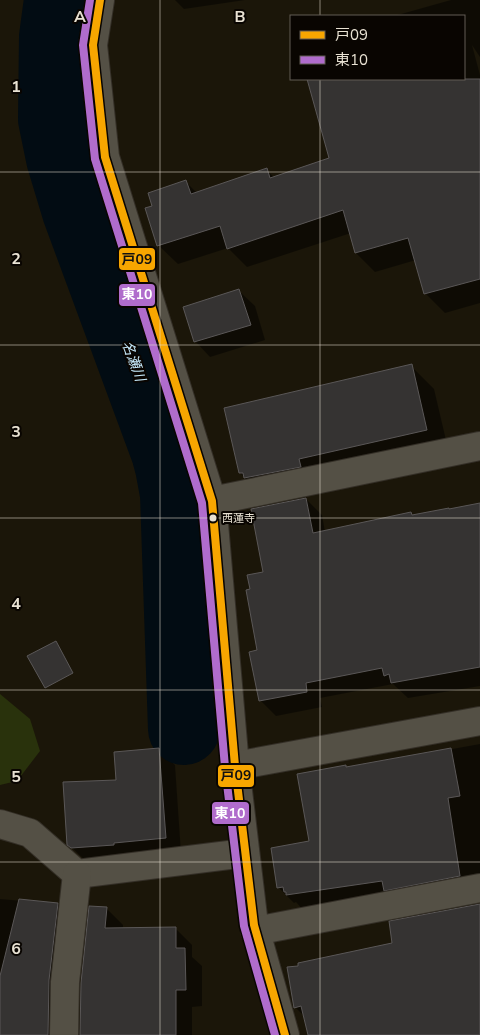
<svg xmlns="http://www.w3.org/2000/svg" width="480" height="1035" viewBox="0 0 480 1035" font-family="'Nunito Sans','Noto Sans JP',sans-serif">
<style>
.green{fill:#29320c}
.shadow{fill:#0007}
.lines{fill:none;stroke-linecap:round;stroke-linejoin:round}
.river{stroke:#020c13;stroke-width:72}
.building{fill:#353332;stroke:#5a5757}
.minor-casing{stroke:#342f27;stroke-width:30}
.minor{stroke:#545045;stroke-width:28}
.bus-1-casing{stroke:#090501;stroke-width:11}
.bus-2-casing{stroke:#090501;stroke-width:11}
.bus-1{stroke:#f7a600;stroke-width:8}
.bus-2{stroke:#b06ccc;stroke-width:8}
.grid{fill:none;stroke:#e9e2d3;stroke-width:1;stroke-opacity:0.55}
.bus-dot{fill:#e9e2d3;stroke:#090501;stroke-width:2}
.labels{text-anchor:middle;stroke-width:4;stroke-linejoin:round;paint-order:stroke}
.bus-label{font-size:11px;fill:#e9e2d3;stroke:#090501;text-anchor:start}
.water-label{font-size:14px;font-style:italic;fill:#c6eafc;stroke:#090501}
.grid-label{font-size:16px;text-anchor:middle;font-weight:bold;fill:#e9e2d3;stroke:#090501;stroke-width:4;stroke-linejoin:round;paint-order:stroke}
.line-badge{stroke:#090501;stroke-width:2}
.badge-label{font-size:14px;text-anchor:middle;font-weight:bold;fill:#fff}
.pale-badge-label{font-size:14px;text-anchor:middle;font-weight:bold;fill:#111}
</style>
<rect width="100%" height="100%" fill="#1b1609"/>
<path class="green" d="M0,694L30,719L40,751L17,781L0,785Z"/>
<g class="shadow">
<path d="M175,0H245L184,9Z"/>
<path d="M451,0H480V57L472,45L480,75V303L445,313L426,294L416,260L375,272L356,253L351,233L247,267L228,248L178,264L158,245L153,206L186,182L197,193L266,170L275,178L330,159L308,79H464V16H394Z"/>
<path d="M239,291L255,306L265,340L210,357L195,341Z"/>
<path d="M411,366L434,389L449,453L269,501L240,473Z"/>
<path d="M306,499L322,515L325,532L480,505V686L408,698L393,684L320,698L322,707L276,716L260,700L258,651L251,591L265,573Z"/>
<path d="M480,744V890L303,910L296,902L294,903L278,887L311,842L347,768Z"/>
<path d="M159,750L175,765L181,853L88,863L68,844L117,781Z"/>
<path d="M0,899L58,904L74,921L65,1035H0Z"/>
<path d="M480,905V1035H309L304,1016L295,1007L299,967L394,944Z"/>
<path d="M106,908L123,925V929L175,928L192,945V957L202,966V1006L192,1007V1035H81Z"/>
</g>
<g class="lines">
<path class="river" d="M60,0L55,37L54,119L62,158L78,211L167,452L171,467L176,494L184,729"/>
</g>
<g class="building">
<path d="M307,79H480V279L424,294L408,238L355,253L343,210L227,249L220,226L157,246L145,208L152,206L148,193L186,180L191,194L267,168L270,178L329,158Z"/>
<path d="M239,289L251,325L194,342L183,307Z"/>
<path d="M412,364L427,430L299,459L301,467L244,478L243,473H239L224,408Z"/>
<path d="M306,498L313,533L411,512L412,515L449,508V509L480,503V667L391,683L389,674L384,676L382,668L306,683L307,692L259,701L249,652L257,650L246,590L250,589L247,575L263,572L251,509Z"/>
<path d="M56,641L73,673L45,688L27,656Z"/>
<path d="M159,748L166,838L114,843V845L71,848L67,845L63,782L116,780L114,752Z"/>
<path d="M451,748L460,796L448,798L460,876L384,891L382,881L286,895V892H284L283,887L277,888L271,848L309,841L297,774L346,765V767Z"/>
<path d="M19,899L58,903L49,980L48,1035H0V976Z"/>
<path d="M480,904V1035H308L301,1006L294,1008L287,967L298,966V963L392,943L389,921Z"/>
<path d="M89,906L107,907L105,928L176,927V948H185L186,990H176V1035H80L81,983Z"/>
</g>
<g class="lines">
<g class="minor-casing">
<g id="minor">
<path d="M100,0L93,45L105,157L212,501L235,766L254,925L285,1035"/>
<path d="M212,501L480,446"/>
<path d="M235,766L480,721"/>
<path d="M0,824L30,833L77,874L245,853"/>
<path d="M255,931L480,888"/>
<path d="M64,1035L65,982L77,874"/>
</g>
</g>
<use href="#minor" class="minor"/>
<g class="bus-1-casing">
<path id="bus-1" d="M100,0L93,45L105,157L212,501L235,766L254,925L285,1035"/>
</g>
<g class="bus-2-casing">
<path id="bus-2" d="M90,0L83,45L95,159L202,503L225,767L244,926L275,1035"/>
</g>
<use href="#bus-1" class="bus-1"/>
<use href="#bus-2" class="bus-2"/>
</g>
<path class="grid" d="M160,0V1035M320,0V16M320,79V1035M0,172H480M0,345H480M0,518H480M0,690H480M0,862H480"/>
<circle class="bus-dot" cx="213" cy="518" r="4.5"/>
<g class="labels">
<g class="bus-label">
<text x="222" y="522">西蓮寺</text>
</g>
<g class="water-label">
<text transform="translate(134 361) rotate(70)" y="5">名瀬川</text>
</g>
</g>
<g class="grid-label">
<text x="80" y="22">A</text>
<text x="240" y="22">B</text>
<text x="16" y="92">1</text>
<text x="16" y="264">2</text>
<text x="16" y="437">3</text>
<text x="16" y="609">4</text>
<text x="16" y="782">5</text>
<text x="16" y="954">6</text>
</g>
<g class="line-badge">
<rect x="118" y="247" width="38" height="24" rx="5" fill="#f7a600"/>
<rect x="118" y="283" width="38" height="24" rx="5" fill="#b06ccc"/>
<rect x="217" y="764" width="38" height="24" rx="5" fill="#f7a600"/>
<rect x="211" y="801" width="39" height="24" rx="5" fill="#b06ccc"/>
</g>
<g class="badge-label">
<text x="137" y="299">東10</text>
<text x="230" y="818">東10</text>
</g>
<g class="pale-badge-label">
<text x="137" y="264">戸09</text>
<text x="236" y="780">戸09</text>
</g>
<rect x="290" y="15" width="175" height="65" fill="#090501" stroke="#635d55"/>
<rect x="300" y="31" width="25" height="8" fill="#f7a600" stroke="#635d55"/>
<text x="335" y="40" font-size="15" fill="#e9e2d3">戸09</text>
<rect x="300" y="56" width="25" height="8" fill="#b06ccc" stroke="#635d55"/>
<text x="335" y="65" font-size="15" fill="#e9e2d3">東10</text>
</svg>
